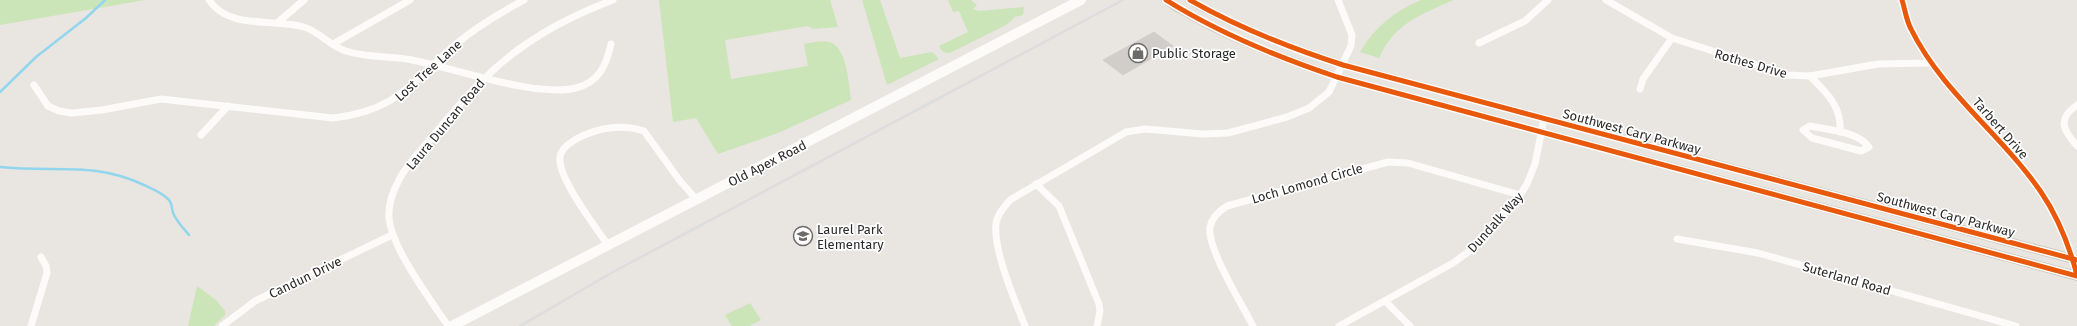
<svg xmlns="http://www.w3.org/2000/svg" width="2077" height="326" viewBox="0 0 2077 326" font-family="'Fira Sans',sans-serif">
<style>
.green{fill:#cbe5b8}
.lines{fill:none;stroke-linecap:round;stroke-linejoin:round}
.stream{stroke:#92d6ed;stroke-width:2.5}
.building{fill:#d0cdca;stroke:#d4d1cc}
.minor{stroke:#fcfbfa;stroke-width:7}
.secondary{stroke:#fcfbfa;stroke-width:10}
.primary{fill:#cac5b9;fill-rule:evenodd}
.rail{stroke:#deddde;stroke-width:2.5}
.cycleway-casing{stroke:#fff;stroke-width:8}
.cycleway{stroke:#e8590c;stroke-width:5}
.labels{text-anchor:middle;stroke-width:3.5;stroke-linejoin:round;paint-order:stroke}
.poi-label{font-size:13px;fill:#2a2a2a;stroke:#fff;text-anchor:start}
.street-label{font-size:13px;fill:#2a2a2a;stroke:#fff}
</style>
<rect width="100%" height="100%" fill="#e9e5e0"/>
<g class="green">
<path d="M0,0H145L0,25Z"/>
<path d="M659,0H830L838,27L813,29L808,26L725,40L731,79L808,66L804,44C812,43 824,39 832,43C847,51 849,84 851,100L778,133L718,154L696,118L673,122Z"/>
<path d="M862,0H880L900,58L932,52L939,59L887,85Z"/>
<path d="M948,0H971L977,5L973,9L979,11L1024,7L1023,15L1015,17L1006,25L950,53L943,52L939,46L968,32L959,11L953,12Z"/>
<path d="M1421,0H1454C1421,14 1394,24 1379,58L1360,52C1374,28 1394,11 1421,0Z"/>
<path d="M197,286L216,300L225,311V315L214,326H188Z"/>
<path d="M750,303L761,320L749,326H732L725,315Z"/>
</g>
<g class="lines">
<g class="stream">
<path d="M0,92L36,57L86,18L105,0"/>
<path d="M0,167C53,173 94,161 144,185C152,189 161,192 168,199C173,203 171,210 174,215C178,223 184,229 189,235"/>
</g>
</g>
<path class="building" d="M1154,32L1173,46L1123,75L1103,60Z"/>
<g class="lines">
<g class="minor">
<path d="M209,0C228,30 275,18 304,27C320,32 331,47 346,51C368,58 391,56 412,60C454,68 536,98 576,88C599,82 606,66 611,44"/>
<path d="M1606,0L1672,38L1788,75L1810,76L1878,64L1931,63"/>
<path d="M1902,0C1905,9 1906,20 1911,29C1942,92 2002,135 2041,192C2058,217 2069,245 2077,275"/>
<path d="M277,23L304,0"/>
<path d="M1479,43L1525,21L1548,0"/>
<path d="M333,44L410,0"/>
<path d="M1810,76C1827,93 1842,107 1840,132"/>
<path d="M34,85L48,106L59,111L72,113L102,110L161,99L333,118C396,111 411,83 455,45C476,27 500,13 524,0"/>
<path d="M1640,89L1643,79L1672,38"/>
<path d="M2077,105C2057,119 2063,130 2077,146"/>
<path d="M1810,126C1829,130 1857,131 1869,147L1861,151L1812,138L1803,130Z"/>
<path d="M201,135L228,106"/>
<path d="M1036,184L1059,206L1099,304L1100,311L1097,326"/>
<path d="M1677,239L1758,253L2016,326"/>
<path d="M608,245C596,228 557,177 560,157C562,145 577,138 587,134C605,127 625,125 644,131L680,181L696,199"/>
<path d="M1385,301L1410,326"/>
<path d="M31,326L47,273L46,266L41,257"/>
<path d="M222,326L255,301L392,235"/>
<path d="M448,326C430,299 392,249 389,218C388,205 393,191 399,180C407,164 421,150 432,137C459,105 487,71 522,47C550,27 581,12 613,0"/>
<path d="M1025,326C1015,301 993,250 996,224C997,215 1004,207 1010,200L1126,132L1145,129L1203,134L1228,133L1287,117L1309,108L1329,92L1351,46L1352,35L1338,0"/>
<path d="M1253,326C1243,306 1206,247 1210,227C1212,217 1219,211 1227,206L1388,162L1408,163L1520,195"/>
<path d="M1339,326L1453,263L1475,247L1520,195L1527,184L1535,164L1544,119"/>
</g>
<path class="secondary" d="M452,326L1081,0"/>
<g class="primary">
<path d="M1161,0H1173L1210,22L1252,42L1340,74L2077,271V281L1333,79C1284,63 1235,45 1189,19C1180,14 1167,8 1161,0Z"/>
<path d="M1185,0H1197L1231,18L1268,35L1346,62L2077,255V265L1339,67C1296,53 1252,37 1211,16C1203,12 1191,7 1185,0Z"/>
</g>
<path class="rail" d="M520,326L613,272L1123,0"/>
<g class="cycleway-casing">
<g id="cycleway">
<path d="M1166,0C1220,34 1277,57 1337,77L2077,276"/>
<path d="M1190,0C1239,28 1290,48 1343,65L2077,260"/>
<path d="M1902,0C1905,9 1906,20 1911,29C1942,92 2002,135 2041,192C2058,217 2069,245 2077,275"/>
</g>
</g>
<use href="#cycleway" class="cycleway"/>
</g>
<defs>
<g id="shop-ring" transform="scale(1)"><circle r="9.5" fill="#fff" stroke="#6d6b6a" stroke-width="1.5"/><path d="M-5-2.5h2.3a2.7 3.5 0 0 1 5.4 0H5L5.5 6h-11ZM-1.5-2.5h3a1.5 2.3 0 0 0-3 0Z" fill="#6d6b6a"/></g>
<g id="school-ring" transform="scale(1)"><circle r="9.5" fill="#fff" stroke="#6d6b6a" stroke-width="1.5"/><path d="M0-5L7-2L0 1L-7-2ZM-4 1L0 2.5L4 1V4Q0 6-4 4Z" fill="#6d6b6a"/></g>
</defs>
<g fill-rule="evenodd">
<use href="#shop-ring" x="1138" y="53"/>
<use href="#school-ring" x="803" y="236"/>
</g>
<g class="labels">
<g class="poi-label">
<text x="1152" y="58">Public Storage</text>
<text x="817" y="234">Laurel Park<tspan x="817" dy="15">Elementary</tspan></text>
</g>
<g class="street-label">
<text transform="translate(1751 63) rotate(16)" y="5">Rothes Drive</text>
<text transform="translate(428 70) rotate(-42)" y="5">Lost Tree Lane</text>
<text transform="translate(445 124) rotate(-50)" y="5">Laura Duncan Road</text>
<text transform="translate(2001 128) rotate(49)" y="5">Tarbert Drive</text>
<text transform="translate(1632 131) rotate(15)" y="5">Southwest Cary Parkway</text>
<text transform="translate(767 163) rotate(-27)" y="5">Old Apex Road</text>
<text transform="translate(1307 183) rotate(-16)" y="5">Loch Lomond Circle</text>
<text transform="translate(1946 214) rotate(15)" y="5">Southwest Cary Parkway</text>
<text transform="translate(1495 222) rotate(-48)" y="5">Dundalk Way</text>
<text transform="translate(305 277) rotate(-26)" y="5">Candun Drive</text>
<text transform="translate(1847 278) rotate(16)" y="5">Suterland Road</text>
</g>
</g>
</svg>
